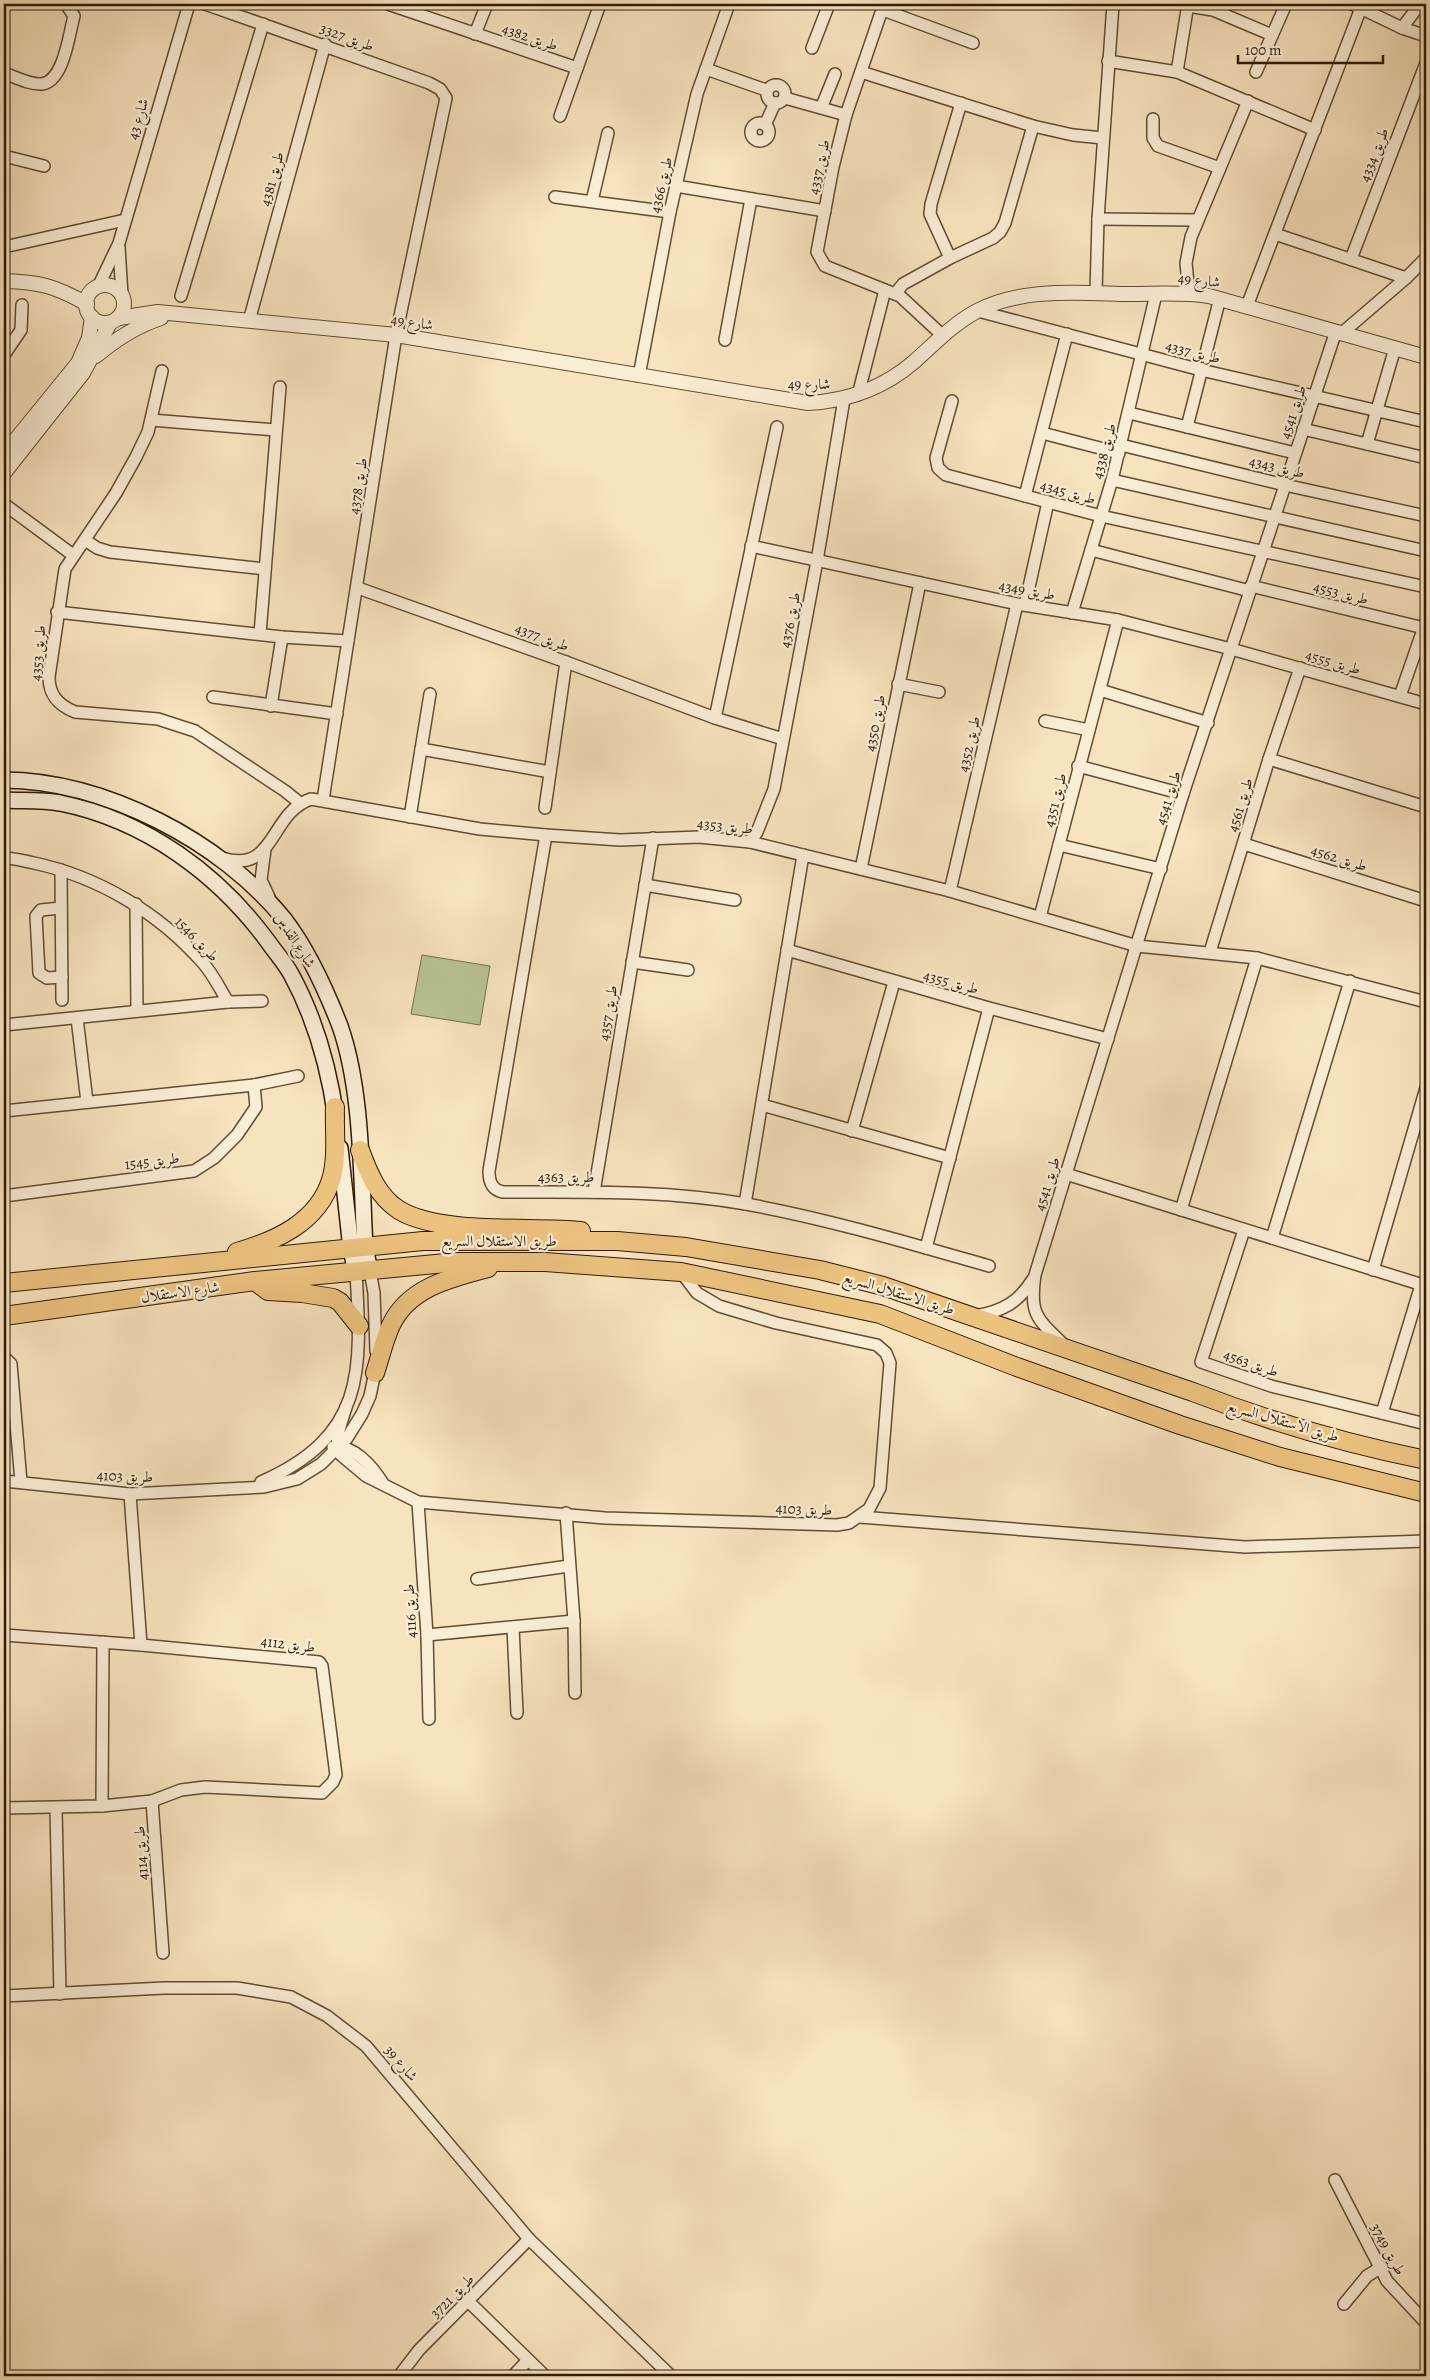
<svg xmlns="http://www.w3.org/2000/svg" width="1430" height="2380" viewBox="0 0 1430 2380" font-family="Alegreya,Amiri,serif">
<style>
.green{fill:#b8c495;stroke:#746f4e}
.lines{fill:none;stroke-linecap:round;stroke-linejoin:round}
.minor-casing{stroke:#614c34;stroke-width:14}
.tertiary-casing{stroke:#614c34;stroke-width:16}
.secondary-casing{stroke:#2f1a06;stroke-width:18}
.primary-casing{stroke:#2f1a06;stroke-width:20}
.minor{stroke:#faedd5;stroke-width:11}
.tertiary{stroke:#faedd5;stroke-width:14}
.secondary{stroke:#faedd5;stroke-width:15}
.primary{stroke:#ecc27f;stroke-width:18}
.labels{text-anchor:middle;stroke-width:4.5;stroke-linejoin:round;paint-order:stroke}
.street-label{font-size:15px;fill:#2f1a06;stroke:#faedd5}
</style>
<rect width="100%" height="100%" fill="#f7e3be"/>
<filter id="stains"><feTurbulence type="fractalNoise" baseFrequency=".004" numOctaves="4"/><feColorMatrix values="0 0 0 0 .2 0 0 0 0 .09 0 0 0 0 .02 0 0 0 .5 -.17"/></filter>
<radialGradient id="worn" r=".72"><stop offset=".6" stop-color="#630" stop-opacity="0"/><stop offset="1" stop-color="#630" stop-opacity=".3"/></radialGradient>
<path class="green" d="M422,955L490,966L480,1025L411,1014Z"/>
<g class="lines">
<g class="minor-casing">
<g id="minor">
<path d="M205,4L429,83L440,89L446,98L396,335L323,800"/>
<path d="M388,4L577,68"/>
<path d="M884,4L846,115L833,167L817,252L825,266L900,296L942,335"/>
<path d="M1352,4L1402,28L1426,36"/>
<path d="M1188,6L1213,10L1272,35"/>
<path d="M883,10L973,43"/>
<path d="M1402,28L1420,4"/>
<path d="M475,34L487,4"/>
<path d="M812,48L829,4"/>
<path d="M1108,61L1177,72L1315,130"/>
<path d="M706,69L766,90"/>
<path d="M861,72L1033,126L1073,135L1103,138"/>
<path d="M1177,72L1188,4"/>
<path d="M1256,72L1286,4"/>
<path d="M4,73C15,77 30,85 42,84C64,81 69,34 74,16L66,4"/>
<circle cx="776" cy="94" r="9"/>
<path d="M785,98L846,115"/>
<path d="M822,106L835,74"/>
<path d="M560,116L600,4"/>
<path d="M1153,119V138L1158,146L1220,168"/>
<circle cx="760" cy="132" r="9"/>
<path d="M765,125L775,103"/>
<path d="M4,156L44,166"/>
<path d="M676,186L825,211"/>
<path d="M555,197L670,212"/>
<path d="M592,201L608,133"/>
<path d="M1098,219L1197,220"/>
<path d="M1275,234L1406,278"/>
<path d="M4,247L125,220"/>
<path d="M119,247L122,295"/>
<path d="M950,258L930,214L931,204L961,103"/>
<path d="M1351,259L1426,63"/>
<path d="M98,287L119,243L189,4"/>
<path d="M1096,293L1098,219L1113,4"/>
<path d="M895,294L903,284L950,258L993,238L1000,232L1005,223L1033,126"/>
<path d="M1189,294L1186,263L1191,237L1248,101"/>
<path d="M181,296L263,24"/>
<path d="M1247,306L1361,8"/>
<path d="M978,311L1201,370L1426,422"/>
<path d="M249,321L325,44"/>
<path d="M1342,333L1406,278L1426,258"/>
<path d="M725,340L751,199"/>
<path d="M4,355L21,330L22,305"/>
<path d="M162,371L148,432L136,457L116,493L65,569L49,677C49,695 58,705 75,712L158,719L195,731L285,791L300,803"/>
<path d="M639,376L670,212L697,94L729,4"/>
<path d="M858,395L885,290"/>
<path d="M952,401L936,458L938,468L946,475L1101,516L1426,587"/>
<path d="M1129,413L1295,453"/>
<path d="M151,420L276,430"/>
<path d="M1187,427L1220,298"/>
<path d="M1303,429L1426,458"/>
<path d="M1042,433L1119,453"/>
<path d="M1367,444L1395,348"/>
<path d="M1121,445L1285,485L1426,516"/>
<path d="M1112,480L1426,551"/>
<path d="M1025,496L1067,334"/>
<path d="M4,504L73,555"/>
<path d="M85,540L97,548L110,552L265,569"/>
<path d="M751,546L1017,604L1118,620L1231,649L1426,704"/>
<path d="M1091,550L1250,591"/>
<path d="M1251,586L1424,628"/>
<path d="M358,588L566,662L715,718L783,739"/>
<path d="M1025,605L1048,502"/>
<path d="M57,612L282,637L348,641"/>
<path d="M1072,613L1112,480L1156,294"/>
<path d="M260,634L280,387"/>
<path d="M898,684L939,692"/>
<path d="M1100,690L1208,723"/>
<path d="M1400,696L1426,621"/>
<path d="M213,697L337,714"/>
<path d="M271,706L282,637"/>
<path d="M715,718L777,427"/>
<path d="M1045,721L1089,730"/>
<path d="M421,749L550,772"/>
<path d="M1269,759L1426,807"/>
<path d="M1078,766L1183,794"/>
<path d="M545,808L566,662"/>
<path d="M410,817L430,694"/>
<path d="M546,835L489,1171C489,1182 492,1190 503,1192C584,1192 666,1190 746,1204C828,1219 909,1243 989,1266"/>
<path d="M750,842L757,832L774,789L817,561L844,399"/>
<path d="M1244,844L1426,901"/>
<path d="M1059,845L1161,869"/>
<path d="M265,849L261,880L269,897"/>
<path d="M4,858C14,858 24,861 34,863C99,877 159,913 203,963C213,974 220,989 228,1002"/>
<path d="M222,858C276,875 269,813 311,799L480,829L546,835L620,840L699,837L750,842L950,891L1137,946L1257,958L1426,1002"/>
<path d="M861,869L920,583"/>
<path d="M61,870L62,1000"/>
<path d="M645,885L735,900"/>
<path d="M950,891L1017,604"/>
<path d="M136,904L137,1011"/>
<path d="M61,908L41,910L36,916L39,973L47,978L62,977"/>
<path d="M1040,917L1118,620"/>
<path d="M787,950L989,1008L1108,1039"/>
<path d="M1210,952L1269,759L1300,668"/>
<path d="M632,962L688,970"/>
<path d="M77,1018L87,1102"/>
<path d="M4,1025L228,1002L262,1001"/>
<path d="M762,1105L950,1158"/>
<path d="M4,1111L254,1085L298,1076"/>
<path d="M852,1131L894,982"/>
<path d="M1066,1174L1426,1286"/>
<path d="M594,1192L653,838"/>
<path d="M4,1196L194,1171L214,1158L237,1135L256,1107L254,1085"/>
<path d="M745,1204L803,855"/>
<path d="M1181,1210L1257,958"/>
<path d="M1244,1230L1201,1362L1271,1386L1426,1424"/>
<path d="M1272,1238L1350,981"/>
<path d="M926,1248L989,1008"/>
<path d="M1373,1270L1426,1088"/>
<path d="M370,1271L374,1293L376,1351"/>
<path d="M976,1316C1003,1311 1019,1302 1033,1279"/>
<path d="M1064,1345C1037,1319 1029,1314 1035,1275L1183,794L1336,331"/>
<path d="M4,1357L11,1364L21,1482"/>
<path d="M346,1407L337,1437L341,1455L366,1476L418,1502L605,1518L837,1525L849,1523L869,1509L880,1488L890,1363L886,1353L877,1345L776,1323L719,1306L697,1293L681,1272"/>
<path d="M1382,1413L1421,1285"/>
<path d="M333,1447C354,1445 372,1466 382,1482"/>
<path d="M4,1481L130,1494L264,1487L297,1479L321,1464L347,1438L362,1414L370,1396L376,1367"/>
<path d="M261,1482C365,1436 362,1373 356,1273"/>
<path d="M130,1494L141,1645"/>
<path d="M418,1502L427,1635L429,1719"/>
<path d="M566,1513L574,1621L575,1693"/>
<path d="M860,1517L1245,1547L1426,1541"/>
<path d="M477,1579L569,1566"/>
<path d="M513,1627L517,1713"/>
<path d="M4,1635L141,1645L319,1662L322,1666L336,1775L333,1782L322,1793L205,1787L181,1790L152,1801L102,1806L4,1808"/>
<path d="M427,1635L574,1621"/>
<path d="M152,1801L163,1953"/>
<path d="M102,1806L103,1642"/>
<path d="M56,1808L60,1994"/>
<path d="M4,1996L164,1988H237L291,1997L327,2016L366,2046L529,2239L671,2376"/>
<path d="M1335,2180L1387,2281L1426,2323"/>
<path d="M468,2301L545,2376"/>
<path d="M1344,2304L1367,2276L1380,2268"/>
<path d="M399,2376L419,2350L529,2239"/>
<path d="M513,2376L528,2360"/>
</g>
</g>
<g class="tertiary-casing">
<g id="tertiary">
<path d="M4,281C40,282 55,286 87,304"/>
<circle cx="105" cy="304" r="19"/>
<path d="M119,318L158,312L396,335L808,403C848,401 884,388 915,361C935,343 953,324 977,311C1023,287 1079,293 1130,294C1156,294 1183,292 1209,296L1426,357"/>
<path d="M96,356C115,340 136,326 161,318"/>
<path d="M4,454L78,363L89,338L92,317"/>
<path d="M4,473L83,373L110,323"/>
</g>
</g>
<g class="secondary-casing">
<g id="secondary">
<path d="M4,780C105,781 221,841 284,919C308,950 326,990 340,1026C363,1092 361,1178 365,1247L370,1271"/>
<path d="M4,800C22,801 42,800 60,803C145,820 219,874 269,943C276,953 285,963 291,974C315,1018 329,1068 336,1118"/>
<path d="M340,1148L351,1249L356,1273"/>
</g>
</g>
<g class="primary-casing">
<g id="primary">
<path d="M360,1150C368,1172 378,1197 399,1210C439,1235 532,1226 581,1231"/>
<path d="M237,1252C276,1241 318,1222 331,1180C338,1158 334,1129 335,1107"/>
<path d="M256,1282L268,1291L302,1293L333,1298L340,1302L359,1326"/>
<path d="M4,1283L423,1241H617L686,1247L820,1270L883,1286L1193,1392C1268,1421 1347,1444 1426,1460"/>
<path d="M4,1316L255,1281L457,1262H545L681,1272L880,1314L1017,1367L1180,1425L1280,1457L1426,1493"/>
<path d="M375,1373C380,1358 384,1340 391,1325C409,1287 451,1278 488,1268"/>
</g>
</g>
<use href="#minor" class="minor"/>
<use href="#tertiary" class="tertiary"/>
<use href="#secondary" class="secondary"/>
<use href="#primary" class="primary"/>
</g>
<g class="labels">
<g class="street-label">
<text transform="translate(347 37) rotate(20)" y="5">طريق 3327</text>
<text transform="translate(530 37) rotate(18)" y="5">طريق 4382</text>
<text transform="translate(138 119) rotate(-74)" y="5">شارع 43</text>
<text transform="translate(1374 155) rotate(-69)" y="5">طريق 4334</text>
<text transform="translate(819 167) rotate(-78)" y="5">طريق 4337</text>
<text transform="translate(272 179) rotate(-75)" y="5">طريق 4381</text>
<text transform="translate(661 185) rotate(-77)" y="5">طريق 4366</text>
<text transform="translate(1199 280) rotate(6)" y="5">شارع 49</text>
<text transform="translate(412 322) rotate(8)" y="5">شارع 49</text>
<text transform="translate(1193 352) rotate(14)" y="5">طريق 4337</text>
<text x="809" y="389">شارع 49</text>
<text transform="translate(1293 412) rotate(-72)" y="5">طريق 4541</text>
<text transform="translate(1104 451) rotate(-75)" y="5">طريق 4338</text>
<text transform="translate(1277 467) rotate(13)" y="5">طريق 4343</text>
<text transform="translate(358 486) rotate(-81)" y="5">طريق 4378</text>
<text transform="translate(1068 492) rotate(15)" y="5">طريق 4345</text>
<text transform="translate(1027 590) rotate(10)" y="5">طريق 4349</text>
<text transform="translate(1341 593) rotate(14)" y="5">طريق 4553</text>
<text transform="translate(790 620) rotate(-79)" y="5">طريق 4376</text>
<text transform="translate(542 637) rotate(20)" y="5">طريق 4377</text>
<text transform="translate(38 653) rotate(-85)" y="5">طريق 4353</text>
<text transform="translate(1333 662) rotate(16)" y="5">طريق 4555</text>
<text transform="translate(875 723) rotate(-79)" y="5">طريق 4350</text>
<text transform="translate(969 744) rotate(-77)" y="5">طريق 4352</text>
<text transform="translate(1168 798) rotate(-73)" y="5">طريق 4541</text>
<text transform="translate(1055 800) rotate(-76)" y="5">طريق 4351</text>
<text transform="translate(1240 805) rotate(-73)" y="5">طريق 4561</text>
<text transform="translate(725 826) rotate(6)" y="5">طريق 4353</text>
<text transform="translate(1339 858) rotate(17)" y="5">طريق 4562</text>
<text transform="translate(197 939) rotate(46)" y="5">طريق 1546</text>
<text transform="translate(295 940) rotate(57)" y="5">شارع القدس</text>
<text transform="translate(951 982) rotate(15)" y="5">طريق 4355</text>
<text transform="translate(608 1013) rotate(-81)" y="5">طريق 4357</text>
<text transform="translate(152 1161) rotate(-7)" y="5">طريق 1545</text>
<text x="566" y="1182">طريق 4363</text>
<text transform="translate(1047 1184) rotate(-73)" y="5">طريق 4541</text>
<text x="499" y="1246">طريق الاستقلال السريع</text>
<text transform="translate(180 1292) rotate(-8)" y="5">شارع الاستقلال</text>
<text transform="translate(899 1293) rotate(17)" y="5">طريق الاستقلال السريع</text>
<text transform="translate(1251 1363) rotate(19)" y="5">طريق 4563</text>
<text transform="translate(1283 1421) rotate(16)" y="5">طريق الاستقلال السريع</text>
<text transform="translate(125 1476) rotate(2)" y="5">طريق 4103</text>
<text transform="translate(804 1509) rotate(2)" y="5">طريق 4103</text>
<text transform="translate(410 1611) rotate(-93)" y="5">طريق 4116</text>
<text transform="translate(288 1644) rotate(7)" y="5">طريق 4112</text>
<text transform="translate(141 1853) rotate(-94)" y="5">طريق 4114</text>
<text transform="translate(401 2063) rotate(49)" y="5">شارع 39</text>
<text transform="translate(1388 2249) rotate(61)" y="5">طريق 3749</text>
<text transform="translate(452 2296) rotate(-45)" y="5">طريق 3721</text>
</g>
</g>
<rect width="1430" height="2380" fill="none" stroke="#f7e3be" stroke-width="20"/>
<rect x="5" y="5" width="1420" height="2370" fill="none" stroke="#2f1a06" stroke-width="2.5"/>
<rect x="10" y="10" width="1410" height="2360" fill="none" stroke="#2f1a06"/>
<path d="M1238 55v8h145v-8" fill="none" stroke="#2f1a06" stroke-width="2.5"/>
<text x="1245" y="55" font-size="15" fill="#2f1a06" stroke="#faedd5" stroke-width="4" paint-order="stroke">100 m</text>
<rect width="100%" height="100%" filter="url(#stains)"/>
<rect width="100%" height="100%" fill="url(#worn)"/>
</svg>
